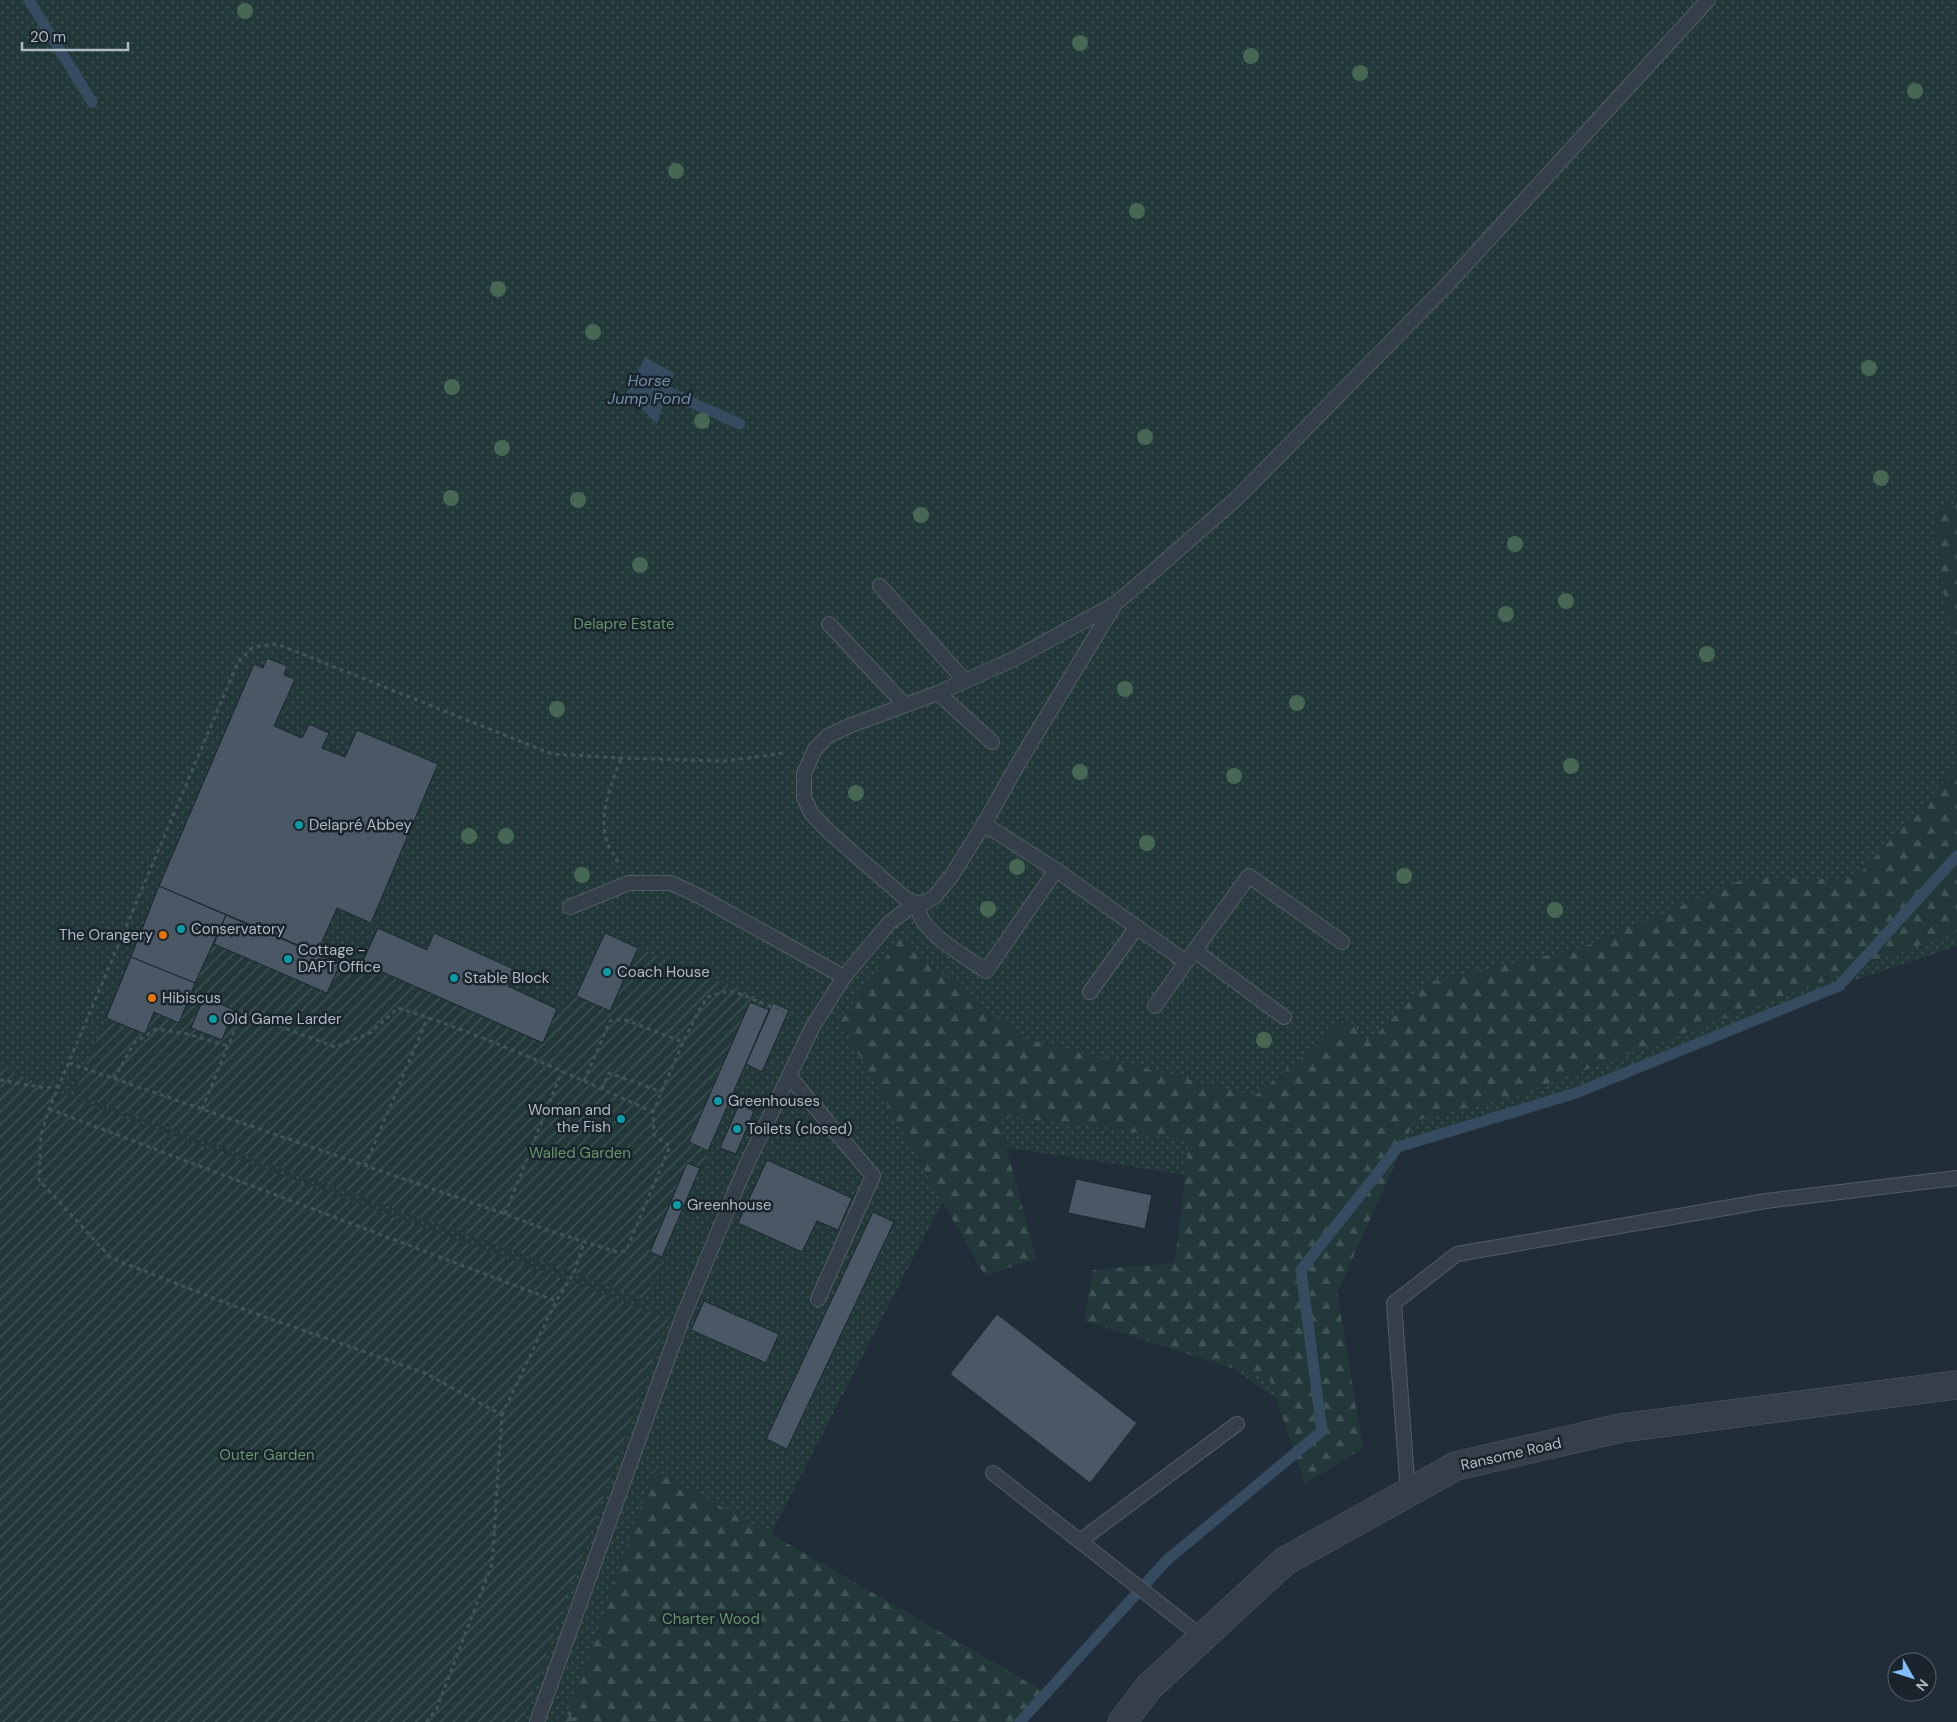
<svg xmlns="http://www.w3.org/2000/svg" width="1957" height="1722" viewBox="0 0 1957 1722" font-family="'DM Sans',sans-serif">
<style>
.grass{fill:url(#grass-dots)}
.forest{fill:url(#forest-firs)}
.garden{fill:url(#garden-furrows)}
.water{fill:#354b5f}
.lines{fill:none;stroke-linecap:round;stroke-linejoin:round}
.stream{stroke:#354b5f;stroke-width:11}
.building{fill:#495864;stroke:#1c262f}
.service-casing{stroke:#525d66;stroke-width:16}
.minor-casing{stroke:#525d66;stroke-width:29}
.path{stroke:#405656;stroke-width:3;stroke-dasharray:4 4;stroke-linecap:butt}
.service{stroke:#343f49;stroke-width:14}
.minor{stroke:#343f49;stroke-width:28}
.tree{fill:#476755}
.culture-dot{fill:#0f9aa8;stroke:#1a242d;stroke-width:2}
.food-dot{fill:#e8710a;stroke:#1a242d;stroke-width:2}
.labels{text-anchor:middle;stroke-width:5;stroke-linejoin:round;paint-order:stroke}
.park-label{font-size:15px;fill:#66966c;stroke:#1a242d}
.poi-label{font-size:15px;fill:#afbac5;stroke:#1a242d;text-anchor:start}
.street-label{font-size:15px;fill:#afbac5;stroke:#1a242d}
.water-label{font-size:16px;font-style:italic;fill:#708ea9;stroke:#1a242d}
</style>
<defs>
<pattern id="grass-dots" width="8" height="8" patternUnits="userSpaceOnUse" patternTransform="scale(1.25)"><rect width="8" height="8" fill="#233939"/><path d="M2 2h.1M6 6h.1" fill="none" stroke="#405454" stroke-width="1.8" stroke-linecap="round"/></pattern>
<pattern id="forest-firs" width="22" height="20" patternUnits="userSpaceOnUse" patternTransform="scale(1.25)"><rect width="22" height="20" fill="#233939"/><path d="M5 1l3.5 6h-7zM16 11l3.5 6h-7z" fill="#405454"/></pattern>
<pattern id="garden-furrows" width="10" height="10" patternUnits="userSpaceOnUse" patternTransform="scale(1.25)"><rect width="10" height="10" fill="#233939"/><path d="M-1 1l2-2M0 10L10 0M9 11l2-2" fill="none" stroke="#405454"/></pattern>
</defs>
<rect width="100%" height="100%" fill="#212d38"/>
<path class="grass" d="M0,0H1957V946L1839,986L1576,1093L1398,1147L1302,1270L1322,1431L1189,1337L1210,1179L973,1142L771,1534L1046,1693L1020,1722H0Z"/>
<g class="forest">
<path d="M1957,503V640L1949,628L1933,514Z"/>
<path d="M1957,767V931L1521,1094L1414,1121L1337,1293L1363,1448L1305,1484L1270,1380L1084,1321L1093,1270L1175,1263L1189,1139L998,1115L1036,1258L985,1276L840,1022L899,938L1023,1038L1255,1096L1346,1020L1370,1041L1428,982L1581,948L1746,878L1855,879Z"/>
<path d="M654,1470L771,1534L1046,1693L1020,1722H565Z"/>
</g>
<g class="garden">
<path d="M213,943L327,993L340,964L362,963L542,1043L557,1009L576,996L610,1011L638,948L789,1010L762,1072L745,1065L645,1300L579,1274L74,1094L106,1018L145,1034L154,1012L179,1023Z"/>
<path d="M0,1067L80,1101L668,1318L522,1722H0Z"/>
</g>
<path class="water" d="M645,357L674,373L657,424L626,394Z"/>
<g class="lines">
<g class="stream">
<path d="M29,0L92,102"/>
<path d="M668,392L740,424"/>
<path d="M1020,1722L1167,1560L1322,1431L1301,1270L1398,1147L1576,1093L1839,986L1957,856"/>
</g>
</g>
<g class="building">
<path d="M267,658L287,666L284,675L295,679L274,726L302,738L309,724L329,733L322,748L345,757L357,730L438,764L371,923L337,908L317,953L159,886L254,664L263,668Z"/>
<path d="M159,886L226,915L195,983L131,957Z"/>
<path d="M226,915L340,964L327,993L214,944Z"/>
<path d="M378,928L427,950L434,933L516,970L508,986L557,1009L543,1043L362,963Z"/>
<path d="M605,933L638,948L610,1011L576,996Z"/>
<path d="M131,957L195,983L179,1023L154,1012L145,1034L106,1018Z"/>
<path d="M204,997L234,1010L222,1040L191,1028Z"/>
<path d="M750,1002L769,1010L708,1151L689,1142Z"/>
<path d="M773,1003L789,1010L762,1072L746,1064Z"/>
<path d="M739,1104L754,1111L736,1154L720,1148Z"/>
<path d="M767,1160L852,1198L838,1230L817,1221L802,1252L738,1223Z"/>
<path d="M687,1163L700,1168L662,1257L650,1252Z"/>
<path d="M1076,1179L1152,1195L1145,1229L1068,1213Z"/>
<path d="M873,1212L894,1222L787,1449L766,1439Z"/>
<path d="M704,1301L779,1334L766,1363L691,1330Z"/>
<path d="M997,1314L1137,1423L1090,1483L950,1374Z"/>
</g>
<g class="lines">
<g class="service-casing">
<g id="service">
<path d="M880,586L965,681"/>
<path d="M1115,604L1018,764L984,824L950,878L934,897L926,902L916,903L906,899L828,831L811,813L804,797V774L815,749L828,736L849,726L938,693L1014,659L1115,604L1154,571L1237,498L1446,286L1708,0"/>
<path d="M829,624L905,705"/>
<path d="M938,693L992,742"/>
<path d="M984,824L1056,870L1186,962L1249,876L1342,942"/>
<path d="M570,907L629,883H671L697,895L844,977"/>
<path d="M1195,951L1284,1017"/>
<path d="M1090,992L1137,927"/>
<path d="M1155,1006L1186,962"/>
<path d="M789,1076L873,1176L818,1299"/>
<path d="M993,1473L1202,1637"/>
<path d="M1408,1493L1394,1303L1457,1254L1766,1201L1957,1178"/>
<path d="M1080,1541L1237,1424"/>
<path d="M537,1722L682,1319L745,1168L813,1026L844,977L889,923L916,903C918,909 920,916 923,921C937,941 966,957 986,971L1056,870"/>
</g>
</g>
<g class="minor-casing">
<path id="minor" d="M1122,1722L1149,1687L1285,1561L1456,1466L1621,1428L1957,1385"/>
</g>
<g class="path">
<path d="M618,862C615,856 611,851 608,845C597,816 611,786 621,758"/>
<path d="M69,1063L505,1214L544,1229L617,1252L626,1251L670,1146L654,1135L653,1112L683,1042L702,1005L708,997L728,991L738,993L790,1015"/>
<path d="M114,1079L134,1043L156,1029L188,1034L228,1046"/>
<path d="M0,1080L45,1088L58,1086"/>
<path d="M584,1081L610,1021L623,1019L683,1042"/>
<path d="M602,1089L609,1073L662,1092"/>
<path d="M49,1109L556,1301"/>
<path d="M202,1109L242,1012L335,1047L370,1033L398,1008C486,1035 570,1075 653,1112"/>
<path d="M365,1166L428,1017"/>
<path d="M505,1214L562,1071"/>
<path d="M502,1415L556,1301L574,1273L584,1242"/>
<path d="M568,1712L578,1722"/>
<path d="M426,1722L436,1710L492,1564L502,1415L425,1373L234,1306L111,1258L39,1180L41,1135L49,1109L238,662L253,647L277,644L552,754L621,758L724,761L785,753"/>
</g>
<use href="#service" class="service"/>
<use href="#minor" class="minor"/>
</g>
<g class="tree">
<circle cx="245" cy="11" r="8"/>
<circle cx="1080" cy="43" r="8"/>
<circle cx="1251" cy="56" r="8"/>
<circle cx="1360" cy="73" r="8"/>
<circle cx="1915" cy="91" r="8"/>
<circle cx="676" cy="171" r="8"/>
<circle cx="1137" cy="211" r="8"/>
<circle cx="498" cy="289" r="8"/>
<circle cx="593" cy="332" r="8"/>
<circle cx="1869" cy="368" r="8"/>
<circle cx="452" cy="387" r="8"/>
<circle cx="702" cy="421" r="8"/>
<circle cx="1145" cy="437" r="8"/>
<circle cx="502" cy="448" r="8"/>
<circle cx="1881" cy="478" r="8"/>
<circle cx="451" cy="498" r="8"/>
<circle cx="578" cy="500" r="8"/>
<circle cx="921" cy="515" r="8"/>
<circle cx="1515" cy="544" r="8"/>
<circle cx="640" cy="565" r="8"/>
<circle cx="1566" cy="601" r="8"/>
<circle cx="1506" cy="614" r="8"/>
<circle cx="1707" cy="654" r="8"/>
<circle cx="1125" cy="689" r="8"/>
<circle cx="1297" cy="703" r="8"/>
<circle cx="557" cy="709" r="8"/>
<circle cx="1571" cy="766" r="8"/>
<circle cx="1080" cy="772" r="8"/>
<circle cx="1234" cy="776" r="8"/>
<circle cx="856" cy="793" r="8"/>
<circle cx="469" cy="836" r="8"/>
<circle cx="506" cy="836" r="8"/>
<circle cx="1147" cy="843" r="8"/>
<circle cx="1017" cy="867" r="8"/>
<circle cx="582" cy="875" r="8"/>
<circle cx="1404" cy="876" r="8"/>
<circle cx="988" cy="909" r="8"/>
<circle cx="1555" cy="910" r="8"/>
<circle cx="1264" cy="1040" r="8"/>
</g>
<g class="culture-dot">
<circle cx="299" cy="825" r="5"/>
<circle cx="181" cy="929" r="5"/>
<circle cx="288" cy="959" r="5"/>
<circle cx="607" cy="972" r="5"/>
<circle cx="454" cy="978" r="5"/>
<circle cx="213" cy="1019" r="5"/>
<circle cx="718" cy="1101" r="5"/>
<circle cx="621" cy="1119" r="5"/>
<circle cx="737" cy="1129" r="5"/>
<circle cx="677" cy="1205" r="5"/>
</g>
<g class="food-dot">
<circle cx="163" cy="935" r="5"/>
<circle cx="152" cy="998" r="5"/>
</g>
<g class="labels">
<g class="park-label">
<text x="624" y="629">Delapre Estate</text>
<text x="580" y="1158">Walled Garden</text>
<text x="267" y="1460">Outer Garden</text>
<text x="711" y="1624">Charter Wood</text>
</g>
<g class="poi-label">
<text x="309" y="830">Delapré Abbey</text>
<text x="191" y="934">Conservatory</text>
<text x="153" y="940" text-anchor="end">The Orangery</text>
<text x="298" y="955">Cottage -<tspan x="298" dy="17">DAPT Office</tspan></text>
<text x="617" y="977">Coach House</text>
<text x="464" y="983">Stable Block</text>
<text x="162" y="1003">Hibiscus</text>
<text x="223" y="1024">Old Game Larder</text>
<text x="728" y="1106">Greenhouses</text>
<text x="611" y="1115" text-anchor="end">Woman and<tspan x="611" dy="17">the Fish</tspan></text>
<text x="747" y="1134">Toilets (closed)</text>
<text x="687" y="1210">Greenhouse</text>
</g>
<g class="street-label">
<text transform="translate(1511 1454) rotate(-13)" y="5">Ransome Road</text>
</g>
<g class="water-label">
<text x="649" y="386">Horse<tspan x="649" dy="18">Jump Pond</tspan></text>
</g>
</g>
<g transform="translate(1912 1677) rotate(129)"><circle r="24" fill="#1a242d" stroke="#56606a"/>
<path d="M0-4L9 19L0 12L-9 19Z" fill="#82bbf7"/>
<text y="-8" font-size="14" font-weight="bold" text-anchor="middle" fill="#afbac5">N</text>
</g>
<path d="M22 42v8h106v-8" fill="none" stroke="#afbac5" stroke-width="2.5"/>
<text x="30" y="42" font-size="15" fill="#afbac5" stroke="#1a242d" stroke-width="4" paint-order="stroke">20 m</text>
</svg>
